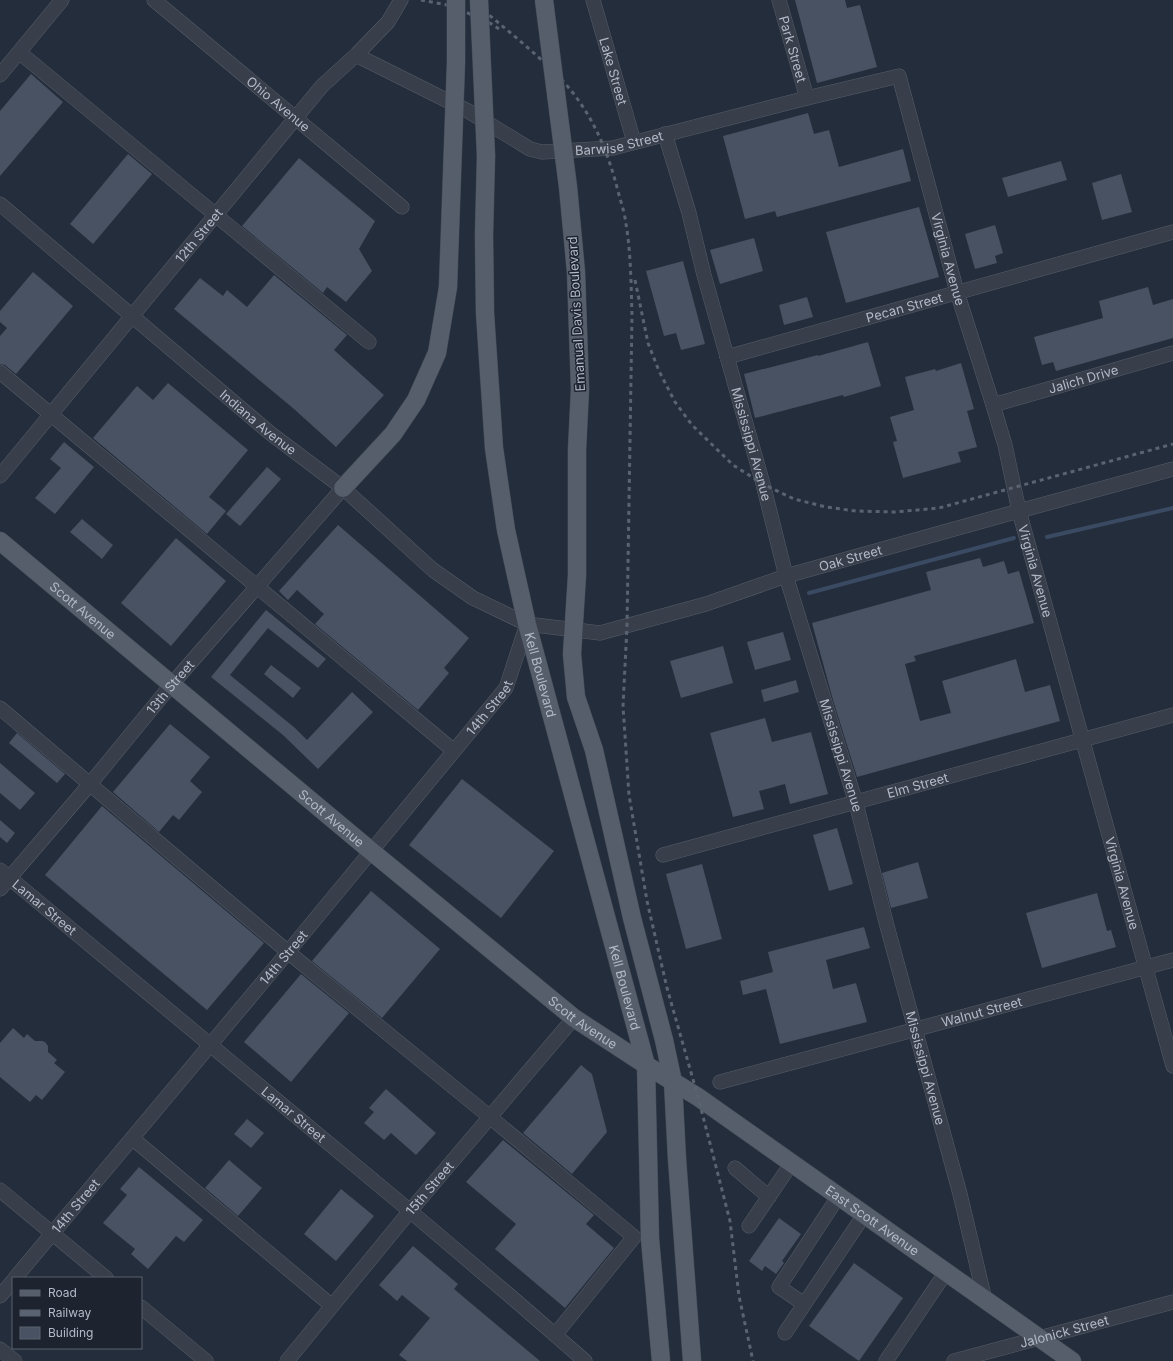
<svg xmlns="http://www.w3.org/2000/svg" width="1173" height="1361" viewBox="0 0 1173 1361" font-family="Inter,sans-serif">
<style>
.lines{fill:none;stroke-linecap:round;stroke-linejoin:round}
.stream{stroke:#3a4a63;stroke-width:4}
.building{fill:#485262}
.minor-casing{stroke:#565d69;stroke-width:15}
.major-casing{stroke:#414854;stroke-width:19}
.minor{stroke:#383f4b;stroke-width:14}
.major{stroke:#565e6b;stroke-width:18}
.rail{stroke:#5a6372;stroke-width:3;stroke-dasharray:4 4;stroke-linecap:butt}
.major-bridge-casing{stroke:#414854;stroke-width:19;stroke-linecap:butt}
.major-bridge{stroke:#565e6b;stroke-width:18}
.labels{text-anchor:middle;stroke-width:3;stroke-linejoin:round;paint-order:stroke}
.street-label{font-size:13px;fill:#b3bac7;stroke:#1d2430}
</style>
<rect width="100%" height="100%" fill="#242d3b"/>
<g class="lines">
<g class="stream">
<path d="M1047,537L1173,508"/>
<path d="M809,593L1014,538"/>
</g>
</g>
<g class="building">
<path d="M795,0H845L847,8L860,5L877,67L817,83Z"/>
<path d="M31,74L63,102L0,176V111Z"/>
<path d="M808,113L814,134L829,130L839,167L903,149L911,181L777,217L775,211L745,219L723,136Z"/>
<path d="M128,154L152,174L93,244L70,224Z"/>
<path d="M299,158L375,221L359,249L372,271L346,302L327,287L323,293L242,226Z"/>
<path d="M1061,161L1067,180L1008,197L1002,178Z"/>
<path d="M1121,174L1132,212L1102,220L1092,183Z"/>
<path d="M919,207L939,277L846,303L826,232Z"/>
<path d="M995,225L1003,253L995,256L997,263L975,269L965,234Z"/>
<path d="M754,238L763,271L720,284L710,250Z"/>
<path d="M683,261L705,344L681,350L676,333L664,336L646,271Z"/>
<path d="M33,272L73,306L16,374L5,365L0,364V336L7,328L0,322V311Z"/>
<path d="M274,275L347,335L334,350L384,395L336,447L294,409L174,309L200,278L223,296L227,290L247,307Z"/>
<path d="M1148,287L1153,305L1173,299V338L1056,371L1053,362L1042,365L1034,337L1103,318L1099,301Z"/>
<path d="M807,297L813,317L784,325L779,305Z"/>
<path d="M868,342L881,386L844,397L843,395L755,418L744,374L818,355V356Z"/>
<path d="M961,363L974,409L967,411L977,447L958,452L961,462L903,478L893,442L897,441L890,417L914,410L905,377L935,369L936,371Z"/>
<path d="M168,383L248,450L209,497L226,511L207,534L93,438L137,386L153,400Z"/>
<path d="M64,442L94,467L55,514L35,498L61,468L50,459Z"/>
<path d="M267,467L281,479L240,526L226,514Z"/>
<path d="M82,519L113,545L102,559L70,532Z"/>
<path d="M338,525L469,638L444,668L449,673L418,710L315,624L324,614L297,590L288,600L279,591Z"/>
<path d="M176,538L226,581L171,646L121,603Z"/>
<path d="M980,558L983,567L1004,561L1008,574L1019,571L1034,623L914,656L916,661L905,664L920,721L951,713L942,681L1016,659L1025,692L1050,685L1060,721L857,777L833,700L812,623L931,590L926,572Z"/>
<path d="M266,610L326,659L318,668L268,628L230,675L295,728L307,740L352,692L373,712L318,769L283,735L211,677Z"/>
<path d="M783,632L791,660L755,670L747,642Z"/>
<path d="M723,646L733,683L681,698L670,661Z"/>
<path d="M271,665L301,688L293,698L264,674Z"/>
<path d="M796,680L799,692L764,702L761,690Z"/>
<path d="M765,718L772,742L811,732L828,794L790,804L785,784L759,791L764,809L733,817L710,733Z"/>
<path d="M170,724L210,757L190,781L202,792L179,820L173,815L159,832L113,792Z"/>
<path d="M17,733L65,774L57,783L9,743Z"/>
<path d="M0,763L35,793L20,810L0,793Z"/>
<path d="M462,779L554,851L501,918L409,845Z"/>
<path d="M102,806L264,943L207,1010L45,875Z"/>
<path d="M0,820L15,833L7,843L0,837Z"/>
<path d="M837,828L853,884L829,891L813,835Z"/>
<path d="M918,862L928,898L891,908L882,873Z"/>
<path d="M702,864L722,939L686,949L666,874Z"/>
<path d="M371,891L440,949L382,1018L312,961Z"/>
<path d="M1097,893L1107,931L1111,930L1116,947L1042,968L1026,913Z"/>
<path d="M864,927L870,948L826,960L833,989L856,983L867,1022L780,1044L766,989L743,995L740,981L773,972L768,952Z"/>
<path d="M301,974L349,1013L291,1082L244,1042Z"/>
<path d="M13,1028L24,1038L27,1034L35,1041H42L45,1042L48,1046V1052L57,1060L54,1063L65,1072L42,1100L36,1095L30,1102L0,1077V1043Z"/>
<path d="M581,1065L592,1074L607,1132L572,1174L523,1133Z"/>
<path d="M386,1089L436,1133L416,1155L391,1133L384,1140L364,1123L374,1112L369,1108Z"/>
<path d="M247,1119L264,1133L251,1148L234,1134Z"/>
<path d="M503,1140L594,1215L586,1224L614,1248L565,1308L495,1249L516,1224L466,1182Z"/>
<path d="M229,1160L262,1188L238,1216L205,1188Z"/>
<path d="M139,1167L203,1220L184,1242L176,1236L148,1269L131,1254L135,1249L103,1223L127,1195L120,1189Z"/>
<path d="M341,1189L374,1216L336,1261L304,1234Z"/>
<path d="M779,1218L801,1234L782,1261L784,1263L776,1274L765,1266L762,1271L749,1261Z"/>
<path d="M413,1246L458,1284L454,1289L540,1361H407L399,1355L430,1318L402,1295L397,1301L379,1285Z"/>
<path d="M854,1263L903,1298L859,1361L809,1326Z"/>
</g>
<g class="lines">
<g class="minor-casing">
<g id="minor">
<path id="s1" d="M154,0L402,207"/>
<path id="s2" d="M593,0L634,142"/>
<path id="s3" d="M779,0L807,98"/>
<path d="M19,52L369,342"/>
<path id="s4" d="M356,55L468,111L530,149L542,152L613,148L807,98L899,76L957,292L993,405L1005,445L1019,511L1173,1066"/>
<path d="M0,75L62,0"/>
<path id="s5" d="M665,134L689,213L704,275L763,484L786,576L856,803L887,926L960,1194L985,1300"/>
<path id="s6" d="M0,204L270,433L343,488L433,570L473,598L527,624L600,633L706,604L786,576L1019,511L1173,469"/>
<path id="s7" d="M727,357L1173,232"/>
<path d="M0,372L454,751"/>
<path id="s8" d="M993,405L1173,353"/>
<path id="s9" d="M0,476L322,86L356,55L388,22L401,0"/>
<path d="M0,708L288,952L490,1117L634,1237L555,1335"/>
<path id="s10" d="M663,855L1173,715"/>
<path id="s11" d="M0,870L410,1211L516,1301L585,1361"/>
<path id="s12" d="M0,889L90,784L172,684L343,488"/>
<path id="s13" d="M720,1082L1173,960"/>
<path d="M132,1138L332,1306"/>
<path d="M735,1168L769,1197"/>
<path d="M0,1190L106,1278"/>
<path d="M749,1226L791,1164"/>
<path id="s14" d="M15,1278L288,952L506,688L527,624"/>
<path d="M0,1296L13,1281"/>
<path d="M804,1304L779,1287L838,1197"/>
<path d="M141,1307L206,1361"/>
<path d="M785,1333L864,1215"/>
<path d="M0,1349L15,1361"/>
<path id="s15" d="M287,1361L410,1211L574,1018"/>
<path d="M886,1361L946,1272"/>
<path id="s16" d="M954,1361L1173,1302"/>
</g>
</g>
<g class="major-casing">
<g id="major">
<path id="s17" d="M486,156L484,235L485,313L494,448L506,530L527,624L646,1065L650,1239L661,1361"/>
<path d="M580,389L577,450V575L572,654L576,697L594,750L632,918L664,1040L673,1082L677,1159L692,1361"/>
<path d="M343,488L393,434L416,400L437,353L448,287"/>
<path id="s18" d="M0,541L371,851L574,1018L646,1065L698,1097L1072,1361"/>
</g>
</g>
<use href="#minor" class="minor"/>
<use href="#major" class="major"/>
<g class="rail">
<path d="M421,0L452,6L490,23L499,29"/>
<path d="M471,0C502,26 534,51 562,80C593,114 608,151 619,195C622,205 625,215 626,224C631,254 631,285 632,315L627,626L623,706L629,795L647,901L667,988L698,1097L730,1221L739,1296L753,1361"/>
<path d="M635,280L648,343L659,371L675,402L692,425L733,465L763,484L794,499L826,507L856,511L895,512L939,508L1173,444"/>
</g>
<g class="major-bridge-casing">
<g id="major-bridge">
<path d="M479,0L486,156"/>
<path d="M544,0L568,187L576,272L580,389"/>
<path d="M448,287L456,62V0"/>
</g>
</g>
<use href="#major-bridge" class="major-bridge"/>
</g>
<g class="labels">
<g class="street-label">
<text dy="5" stroke="none"><textPath href="#s3" startOffset="51">Park Street</textPath></text>
<text dy="5" stroke="none"><textPath href="#s2" startOffset="74">Lake Street</textPath></text>
<text dy="5" stroke="none"><textPath href="#s1" startOffset="162">Ohio Avenue</textPath></text>
<text dy="5" stroke="none"><textPath href="#s4" startOffset="288">Barwise Street</textPath></text>
<text dy="5" stroke="none"><textPath href="#s9" startOffset="312">12th Street</textPath></text>
<text dy="5" stroke="none"><textPath href="#s4" startOffset="766">Virginia Avenue</textPath></text>
<text dy="5" stroke="none"><textPath href="#s7" startOffset="184">Pecan Street</textPath></text>
<text transform="translate(576 314) rotate(-93)" y="5">Emanual Davis Boulevard</text>
<text dy="5" stroke="none"><textPath href="#s8" startOffset="94">Jalich Drive</textPath></text>
<text dy="5" stroke="none"><textPath href="#s6" startOffset="338">Indiana Avenue</textPath></text>
<text dy="5" stroke="none"><textPath href="#s5" startOffset="322">Mississippi Avenue</textPath></text>
<text dy="5" stroke="none"><textPath href="#s6" startOffset="1011">Oak Street</textPath></text>
<text dy="5" stroke="none"><textPath href="#s4" startOffset="1090">Virginia Avenue</textPath></text>
<text dy="5" stroke="none"><textPath href="#s18" startOffset="108">Scott Avenue</textPath></text>
<text dy="5" stroke="none"><textPath href="#s17" startOffset="524">Kell Boulevard</textPath></text>
<text dy="5" stroke="none"><textPath href="#s12" startOffset="264">13th Street</textPath></text>
<text dy="5" stroke="none"><textPath href="#s14" startOffset="742">14th Street</textPath></text>
<text dy="5" stroke="none"><textPath href="#s5" startOffset="646">Mississippi Avenue</textPath></text>
<text dy="5" stroke="none"><textPath href="#s10" startOffset="264">Elm Street</textPath></text>
<text dy="5" stroke="none"><textPath href="#s18" startOffset="432">Scott Avenue</textPath></text>
<text dy="5" stroke="none"><textPath href="#s4" startOffset="1414">Virginia Avenue</textPath></text>
<text dy="5" stroke="none"><textPath href="#s11" startOffset="58">Lamar Street</textPath></text>
<text dy="5" stroke="none"><textPath href="#s14" startOffset="418">14th Street</textPath></text>
<text dy="5" stroke="none"><textPath href="#s17" startOffset="848">Kell Boulevard</textPath></text>
<text dy="5" stroke="none"><textPath href="#s13" startOffset="271">Walnut Street</textPath></text>
<text dy="5" stroke="none"><textPath href="#s18" startOffset="756">Scott Avenue</textPath></text>
<text dy="5" stroke="none"><textPath href="#s5" startOffset="970">Mississippi Avenue</textPath></text>
<text dy="5" stroke="none"><textPath href="#s11" startOffset="382">Lamar Street</textPath></text>
<text dy="5" stroke="none"><textPath href="#s15" startOffset="224">15th Street</textPath></text>
<text dy="5" stroke="none"><textPath href="#s14" startOffset="94">14th Street</textPath></text>
<text dy="5" stroke="none"><textPath href="#s18" startOffset="1107">East Scott Avenue</textPath></text>
<text dy="5" stroke="none"><textPath href="#s16" startOffset="114">Jalonick Street</textPath></text>
</g>
</g>
<rect x="12" y="1277" width="130" height="72" fill="#1d2430" stroke="#59606c"/>
<rect x="20" y="1290" width="20" height="6" fill="#565e6b" stroke="#59606c"/>
<text x="48" y="1297" font-size="12" fill="#b3bac7">Road</text>
<rect x="20" y="1310" width="20" height="6" fill="#5a6372" stroke="#59606c"/>
<text x="48" y="1317" font-size="12" fill="#b3bac7">Railway</text>
<rect x="20" y="1327" width="20" height="12" fill="#485262" stroke="#59606c"/>
<text x="48" y="1337" font-size="12" fill="#b3bac7">Building</text>
</svg>
